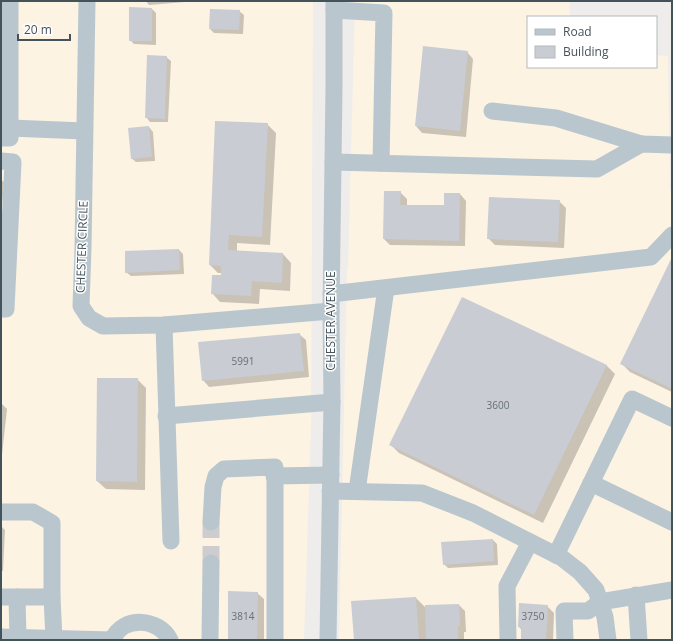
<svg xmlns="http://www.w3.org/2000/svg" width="673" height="641" viewBox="0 0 673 641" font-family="'Open Sans',sans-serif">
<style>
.commercial{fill:#fcf3e3}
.shadow{fill:#0003}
.building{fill:#c9ccd2}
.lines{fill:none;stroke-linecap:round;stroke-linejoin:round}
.minor-tunnel{stroke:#cdcdcf;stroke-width:17;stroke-dasharray:17 8;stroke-linecap:butt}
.minor{stroke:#bac6cd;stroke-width:17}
.labels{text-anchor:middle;stroke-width:3;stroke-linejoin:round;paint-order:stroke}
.number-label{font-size:10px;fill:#657078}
.street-label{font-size:12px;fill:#44525a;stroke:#fff}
</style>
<rect width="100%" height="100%" fill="#efecec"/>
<g class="commercial">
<path d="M1,1H313L311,428L304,640H1Z"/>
<path d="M355,1H570V17H528V67H656V55L668,56L670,189L672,194V640H339L347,269L348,268Z"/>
</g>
<g class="shadow">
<path d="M1,1H8L1,133Z"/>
<path d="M146,1H185V2L149,5Z"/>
<path d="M152,9L156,13V45L134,44L130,40Z"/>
<path d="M239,11L244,15L243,34L214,33L210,29Z"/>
<path d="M424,47L467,52L473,59L466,137L422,133L416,126Z"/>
<path d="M166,57L171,61L168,122H150L146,117Z"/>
<path d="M267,124L276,133L270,245L237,243V252L283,254L291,263L290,291L260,289L259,304L220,302L212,293L222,276V273H218L210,265Z"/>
<path d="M149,127L153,132L155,161L136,162L131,158Z"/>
<path d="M1,180L4,182L1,221Z"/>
<path d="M400,192L407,199V206H445L460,194L466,201L465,246L390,245L384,239Z"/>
<path d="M559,201L566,208L564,248L495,245L488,238Z"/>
<path d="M179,250L183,254L184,274L131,276L126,272V252Z"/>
<path d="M672,259V392L630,372L621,363Z"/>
<path d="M299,334L306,340L309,377L209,387L203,380Z"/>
<path d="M606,365L615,374L543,523L399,453L391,445Z"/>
<path d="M137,379L146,388L145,490L106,489L97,481Z"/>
<path d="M1,403L7,409L1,464Z"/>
<path d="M1,526L5,530L3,571H1Z"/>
<path d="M493,540L497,544L498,565L448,568L444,564Z"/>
<path d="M257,593L264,599V640H229Z"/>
<path d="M416,598L426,608L459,605L465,611L466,632H464V640H355Z"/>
<path d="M547,606L554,613L553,640H522V630L519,627Z"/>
</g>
<g class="building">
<path d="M129,7L152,8V41H129Z"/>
<path d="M210,9L240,10L239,30L209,29Z"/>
<path d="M423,46L468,51L460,131L415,126Z"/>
<path d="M147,55L167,56L165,119L145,118Z"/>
<path d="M215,121L268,123L262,237L229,235L228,250L283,253L282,283L252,281L251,296L211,294L212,275H221V266L209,265Z"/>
<path d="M149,126L152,157L131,159L128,128Z"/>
<path d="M384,191H401L400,205H444V193H460L459,241L383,239Z"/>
<path d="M489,197L560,200L558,242L487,239Z"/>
<path d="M179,249L180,270L125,273V251Z"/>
<path d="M672,257V389L620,364Z"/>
<path d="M462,297L607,365L534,515L389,445Z"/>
<path d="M300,333L304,371L202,381L198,342Z"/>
<path d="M97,378H138L137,482L96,481Z"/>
<path d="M493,539L494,561L443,565L441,542Z"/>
<path d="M228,591L258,592L257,640H228Z"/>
<path d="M416,597L419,640H354L351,601Z"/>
<path d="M519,603L548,605L546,640H521V627H518Z"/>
<path d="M459,604L460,626H458V640H426L425,605Z"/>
</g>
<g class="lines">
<path class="minor-tunnel" d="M211,563V522"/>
<g class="minor">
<path d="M87,1L83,248L81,306L89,318L103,326L164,325L331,311"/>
<path d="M334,10L384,13L381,163"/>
<path d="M492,111L556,118L641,144"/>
<path d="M10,128L84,131"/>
<path d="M1,138H10V1"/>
<path d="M1,161L13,162L6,309H1"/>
<path d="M333,162L597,169L641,144L672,145"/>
<path d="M331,294L651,257L672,235"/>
<path d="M164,325L171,541"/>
<path d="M166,416L332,402"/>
<path d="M274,476L331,475"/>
<path d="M591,483L672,522"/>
<path d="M330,491L422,493L473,513L562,558L580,572L596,590L605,617L608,640"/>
<path d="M357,491L386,288"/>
<path d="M1,512H33L52,523V597"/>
<path d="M211,522L213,487L216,476L224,469L275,467V640"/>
<path d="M556,555L632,399L672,418"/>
<path d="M636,595L639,640"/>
<path d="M1,597H52L54,639"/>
<path d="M17,597L18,638"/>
<path d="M1,637L112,640"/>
<path d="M112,640C123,615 159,618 170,640"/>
<path d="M210,640L211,563"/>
<path d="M328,640L332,400L331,311L334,87V1"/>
<path d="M508,640L507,586L530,542"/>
<path d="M565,640L564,611H588L600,602L672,590"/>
</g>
</g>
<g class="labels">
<g class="number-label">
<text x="243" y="365">5991</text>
<text x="498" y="409">3600</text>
<text x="243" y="620">3814</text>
<text x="533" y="620">3750</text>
</g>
<g class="street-label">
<text transform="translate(82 247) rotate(-88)" y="4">CHESTER CIRCLE</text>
<text transform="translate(331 321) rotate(-90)" y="4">CHESTER AVENUE</text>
</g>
</g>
<rect width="673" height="641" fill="none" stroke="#44525a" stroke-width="4"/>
<rect x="527" y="16" width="130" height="52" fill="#ffffff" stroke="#b4babd"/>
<rect x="535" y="29" width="20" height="6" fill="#bac6cd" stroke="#b4babd"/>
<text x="563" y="36" font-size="12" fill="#44525a">Road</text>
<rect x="535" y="46" width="20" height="12" fill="#c9ccd2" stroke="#b4babd"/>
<text x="563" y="56" font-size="12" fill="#44525a">Building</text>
<path d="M18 34v6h52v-6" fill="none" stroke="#44525a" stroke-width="2"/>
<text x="24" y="34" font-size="12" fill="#44525a" stroke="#ffffff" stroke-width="3" paint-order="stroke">20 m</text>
</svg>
